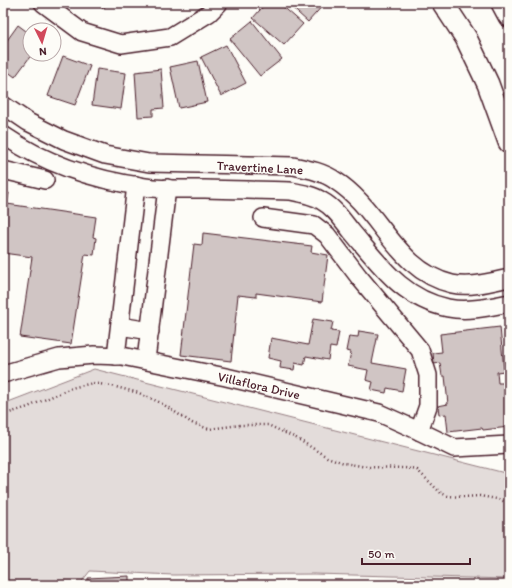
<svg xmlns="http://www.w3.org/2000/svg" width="512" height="588" viewBox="0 0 512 588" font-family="Itim,sans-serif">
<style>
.green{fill:#e3dcda;stroke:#967e82}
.building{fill:#d0c5c4;stroke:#4a1f2b}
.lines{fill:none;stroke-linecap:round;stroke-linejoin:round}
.minor-casing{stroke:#4a1f2b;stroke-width:20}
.major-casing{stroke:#4a1f2b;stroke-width:24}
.path{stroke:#4a1f2b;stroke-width:2.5;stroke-dasharray:1 3;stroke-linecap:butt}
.minor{stroke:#fdfcf7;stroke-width:17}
.major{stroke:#fdfcf7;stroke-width:21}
.labels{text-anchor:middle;stroke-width:3;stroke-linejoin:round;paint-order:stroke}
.street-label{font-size:13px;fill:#4a1f2b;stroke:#fdfcf7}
</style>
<rect width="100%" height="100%" fill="#fdfcf7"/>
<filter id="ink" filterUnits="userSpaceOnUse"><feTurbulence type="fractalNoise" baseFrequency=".025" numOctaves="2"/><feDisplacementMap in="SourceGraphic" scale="8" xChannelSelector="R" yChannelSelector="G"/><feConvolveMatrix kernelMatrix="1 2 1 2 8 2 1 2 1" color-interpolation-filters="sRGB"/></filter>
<g filter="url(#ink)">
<path class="green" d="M94,369L509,474V579L314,574L173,575L90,571L79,585H3V404Z"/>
<g class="building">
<path d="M96,3H108L103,9Z"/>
<path d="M266,3H279L303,24L284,45L253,18Z"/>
<path d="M287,3H325L308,22Z"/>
<path d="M252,21L282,59L260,76L230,39Z"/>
<path d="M18,25L30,34V54H32L15,77L3,68V46Z"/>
<path d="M226,45L246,83L221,96L201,57Z"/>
<path d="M63,56L90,66L75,105L48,96Z"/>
<path d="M198,61L207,102L179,108L170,67Z"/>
<path d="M97,69L126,73L121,109L92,105Z"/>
<path d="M161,69L164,108L153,109V116L138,117L135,72Z"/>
<path d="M3,192L9,193L7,204L96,217L93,237L96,238L94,255L85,254L71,344L20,337L32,257L3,253Z"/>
<path d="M203,233L312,246L311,252L328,255L322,302L256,293V297L238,295L231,361L181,355L194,244L202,245Z"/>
<path d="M313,319L333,322L331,331L339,332L336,348L330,347L328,360L306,356L304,365L295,363L294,370L280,368L281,361L268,358L271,338L308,345Z"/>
<path d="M500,327L504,371L497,372L498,383H504L509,427L483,430L482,428L448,432L446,414L439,415L438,406L448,404L445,376H442L440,363L434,364L433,353L442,352L440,334Z"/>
<path d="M359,331L378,334L372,363L406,369L402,391L387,388L386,393L371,390L373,382L366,380L368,370L348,366L351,352L346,351L349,336L358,337Z"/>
<path d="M129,576V585H88V578Z"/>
</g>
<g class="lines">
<g class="minor-casing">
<g id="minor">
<path d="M43,3L82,32L121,44L170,37L209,13L219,3"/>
<path d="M3,105L28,122L64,140L105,155L149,163L293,166C308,169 324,172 336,181C380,209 396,271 452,284C470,288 491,282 509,278"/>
<path d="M3,135C44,163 95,180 145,187C164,190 185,189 205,189C234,190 262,190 290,191C301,193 313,195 322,201C335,208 343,221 352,232C380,265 403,299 448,308C468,312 489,307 509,303"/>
<path d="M3,170L45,180"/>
<path d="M263,218L314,225L327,235L359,277L420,350L428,375V406L419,431"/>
<path d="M120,326L150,331"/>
<path d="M116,356L136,185"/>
<path d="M146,360L167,188"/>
<path d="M3,374L59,358L94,355L122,356L226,377L379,413L419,431L454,448L509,445"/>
</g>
</g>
<g class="major-casing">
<g id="major">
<path d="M443,3L466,38L488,84L509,142"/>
<path d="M502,3L509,16"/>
</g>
</g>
<path class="path" d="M3,415L28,407L71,388L93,383L112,386L139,393L161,403L192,423L209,429L240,425H268L296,438L327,457L344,463L367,467L405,468L417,470L441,493L448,496L463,497L480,496L497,499L509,503"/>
<use href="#minor" class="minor"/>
<use href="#major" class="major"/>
</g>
</g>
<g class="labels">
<g class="street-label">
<text transform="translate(260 167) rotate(3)" y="5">Travertine Lane</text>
<text transform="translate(259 385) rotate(13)" y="5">Villaflora Drive</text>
</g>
</g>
<rect width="512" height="588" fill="none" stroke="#fdfcf7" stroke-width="16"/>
<rect x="8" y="8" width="496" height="572" fill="none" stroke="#4a1f2b" stroke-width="1.5" filter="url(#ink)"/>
<g transform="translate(42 42) rotate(175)"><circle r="19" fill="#fdfcf7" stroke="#b5a4a5"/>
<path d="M0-3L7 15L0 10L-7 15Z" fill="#d1495b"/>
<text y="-6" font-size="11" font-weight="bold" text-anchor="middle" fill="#4a1f2b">N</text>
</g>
<path d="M362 558v6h108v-6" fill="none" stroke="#4a1f2b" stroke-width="2"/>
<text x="368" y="558" font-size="12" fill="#4a1f2b" stroke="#fdfcf7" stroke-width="3" paint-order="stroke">50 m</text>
</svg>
